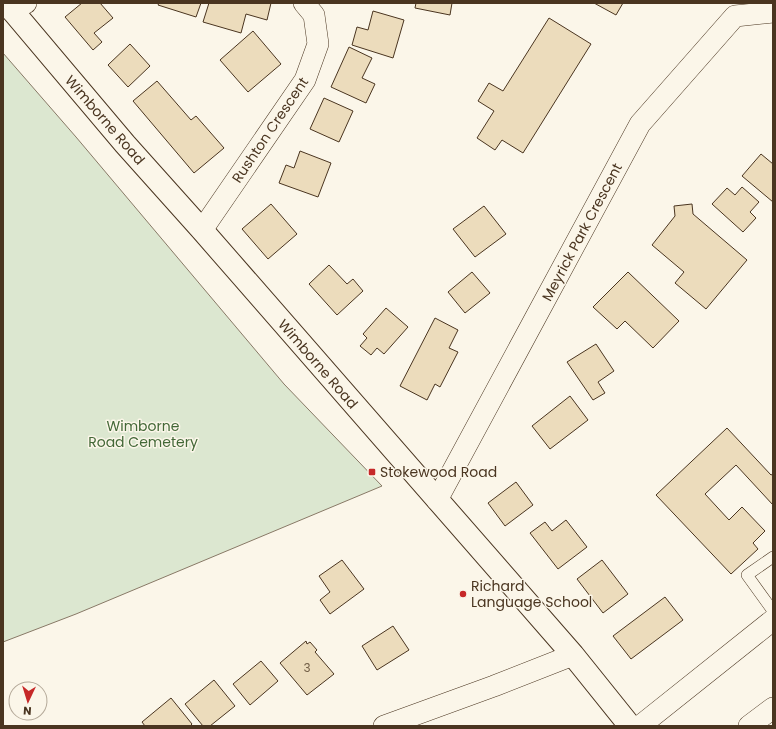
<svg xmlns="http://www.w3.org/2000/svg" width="776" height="729" viewBox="0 0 776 729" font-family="Poppins,sans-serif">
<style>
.green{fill:#dce7d0;stroke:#887966}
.building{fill:#ecdcbc;stroke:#4a3520}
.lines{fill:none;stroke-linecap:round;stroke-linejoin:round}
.lane-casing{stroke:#4a3520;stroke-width:12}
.street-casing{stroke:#4a3520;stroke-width:22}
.primary-casing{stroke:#4a3520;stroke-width:24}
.lane{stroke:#fbf6e9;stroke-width:11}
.street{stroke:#fbf6e9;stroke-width:21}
.primary{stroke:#fbf6e9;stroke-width:22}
.poi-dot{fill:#c62828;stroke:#fbf6e9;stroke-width:1.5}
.labels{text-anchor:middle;stroke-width:3;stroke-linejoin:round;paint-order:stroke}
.number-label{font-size:12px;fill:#725f47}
.street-label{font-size:14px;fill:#4a3520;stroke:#fbf6e9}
.park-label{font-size:14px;fill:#436837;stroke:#fbf6e9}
.poi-label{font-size:14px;fill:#4a3520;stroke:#fbf6e9;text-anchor:start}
</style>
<rect width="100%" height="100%" fill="#fbf6e9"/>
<path class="green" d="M3,53L76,137L284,384L382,486L76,614L3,642Z"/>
<g class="building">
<path d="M82,3H100L113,18L94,33L102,42L93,50L65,17Z"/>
<path d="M159,3H201L196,17L158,5Z"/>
<path d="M209,3H271L267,20L246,14L241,33L203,22Z"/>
<path d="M416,3H452L450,15L415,8Z"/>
<path d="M594,3H623L616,15Z"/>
<path d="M373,11L404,20L393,58L352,45L357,27L368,30Z"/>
<path d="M549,18L591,44L523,153L502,140L495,150L477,138L494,111L478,101L489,83L503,91Z"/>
<path d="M253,31L281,64L248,92L220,60Z"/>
<path d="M130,44L150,66L128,87L108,65Z"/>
<path d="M349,47L372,58L362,78L375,84L366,103L331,87Z"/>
<path d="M157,81L191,120L196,116L224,148L194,173L133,101Z"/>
<path d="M324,98L353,111L339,142L310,129Z"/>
<path d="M300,151L331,163L318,197L279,183L286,165L294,168Z"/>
<path d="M761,154L773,164V202L742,176Z"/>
<path d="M742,187L759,202L750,212L756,218L743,232L712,204L727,188L735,195Z"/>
<path d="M271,204L297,234L268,259L242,229Z"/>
<path d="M692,204L693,214L747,260L706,309L675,283L684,272L652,245L675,216L674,206Z"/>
<path d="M484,206L506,234L475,257L453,229Z"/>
<path d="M329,265L347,284L353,279L363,291L337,315L309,284Z"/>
<path d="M472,272L490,293L465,313L448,292Z"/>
<path d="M628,272L679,321L653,348L625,321L617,329L593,307Z"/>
<path d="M386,308L408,327L384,354L377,348L371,355L360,346L367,338L363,334Z"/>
<path d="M435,318L458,330L449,348L458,352L440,387L435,384L427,400L400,386Z"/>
<path d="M596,344L614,371L598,382L605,393L593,400L567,362Z"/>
<path d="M570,396L588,420L550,449L532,426Z"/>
<path d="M727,428L771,475L773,474V505L736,465L705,494L729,520L742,507L765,531L753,543L758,549L731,574L656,495Z"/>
<path d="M516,482L533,505L505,526L488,503Z"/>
<path d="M566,520L587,547L558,569L530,533L545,522L552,531Z"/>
<path d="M342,560L364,589L330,614L320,600L330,592L319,576Z"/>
<path d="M602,560L628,594L603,613L577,579Z"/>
<path d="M665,597L683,620L631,659L613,636Z"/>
<path d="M393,626L409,650L377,670L362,646Z"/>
<path d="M306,641L307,644L310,642L317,650L315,652L334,674L307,695L280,663Z"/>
<path d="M261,661L278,681L250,705L233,684Z"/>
<path d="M214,680L235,706L210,726H203L185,704Z"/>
<path d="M171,698L192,724L190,726H145L142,722Z"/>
</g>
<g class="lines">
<g class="lane-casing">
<path id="lane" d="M773,557L747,575L773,611"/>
</g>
<g class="street-casing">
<g id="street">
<path d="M12,11L26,3"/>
<path d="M202,230L305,80L318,44L314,15L304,3"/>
<path d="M437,500L640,124L735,16L773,12"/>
<path d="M384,726L494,686L573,655"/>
<path d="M640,726L773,620"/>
<path d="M749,726L773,708"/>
</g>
</g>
<g class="primary-casing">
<path id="primary" d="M6,3L125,144L202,230L573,655L630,726"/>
</g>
<use href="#lane" class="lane"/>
<use href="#street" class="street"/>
<use href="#primary" class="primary"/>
</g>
<g class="poi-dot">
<rect x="368" y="468" width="8" height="8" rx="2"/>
<circle cx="463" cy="594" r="4"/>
</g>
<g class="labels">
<g class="number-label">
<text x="307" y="672">3</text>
</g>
<g class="street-label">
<text transform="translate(105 120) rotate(49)" y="5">Wimborne Road</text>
<text transform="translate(270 130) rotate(-56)" y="5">Rushton Crescent</text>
<text transform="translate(582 232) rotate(-62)" y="5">Meyrick Park Crescent</text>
<text transform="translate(318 364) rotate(49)" y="5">Wimborne Road</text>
</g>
<g class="park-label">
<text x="143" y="431">Wimborne<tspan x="143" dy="16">Road Cemetery</tspan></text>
</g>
<g class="poi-label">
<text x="380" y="477">Stokewood Road</text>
<text x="471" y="591">Richard<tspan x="471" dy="16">Language School</tspan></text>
</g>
</g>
<rect width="776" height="729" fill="none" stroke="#4a3520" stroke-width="8"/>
<g transform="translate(28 701) rotate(184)"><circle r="19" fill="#fbf6e9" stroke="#b4a999"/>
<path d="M0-3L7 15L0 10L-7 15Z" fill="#c62828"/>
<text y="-6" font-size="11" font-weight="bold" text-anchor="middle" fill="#4a3520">N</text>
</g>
</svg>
